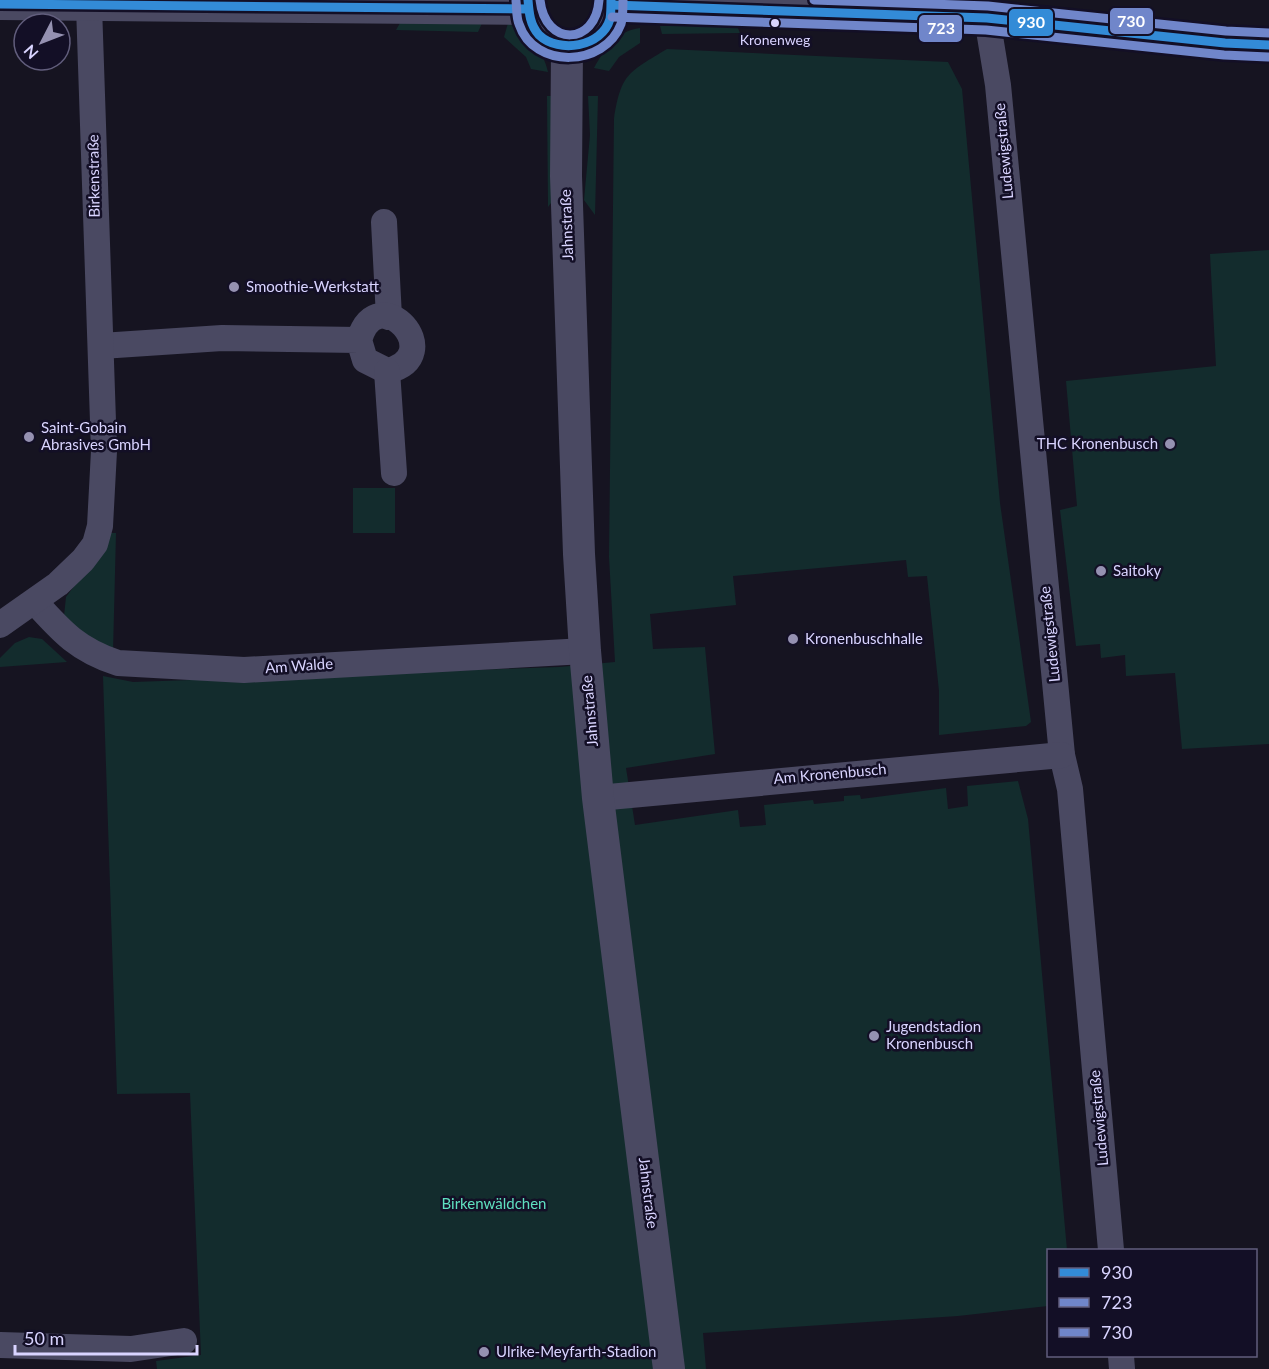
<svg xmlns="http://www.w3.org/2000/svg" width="1269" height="1369" viewBox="0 0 1269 1369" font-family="Lato,sans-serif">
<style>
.green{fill:#132c2d}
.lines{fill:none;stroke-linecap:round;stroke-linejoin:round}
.minor{stroke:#4a4962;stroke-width:26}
.tertiary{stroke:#4a4962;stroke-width:32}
.bus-1-casing{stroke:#130f26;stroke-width:14}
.bus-2-casing{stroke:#130f26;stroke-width:14}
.bus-3-casing{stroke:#130f26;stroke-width:14}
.bus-1{stroke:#338bd7;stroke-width:9}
.bus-2{stroke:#7086ca;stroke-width:9}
.bus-3{stroke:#7086ca;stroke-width:9}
.bus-dot{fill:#d9d4ff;stroke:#130f26;stroke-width:2}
.poi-dot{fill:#9591b1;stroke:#130f26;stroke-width:2}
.labels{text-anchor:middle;stroke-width:5;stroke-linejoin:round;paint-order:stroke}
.bus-label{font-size:14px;fill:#d9d4ff;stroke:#130f26}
.street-label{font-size:15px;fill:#d9d4ff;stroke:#130f26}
.poi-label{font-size:15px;fill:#d9d4ff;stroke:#130f26;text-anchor:start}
.park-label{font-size:15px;fill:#5fe0c0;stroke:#130f26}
.line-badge{stroke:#130f26;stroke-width:2}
.badge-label{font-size:16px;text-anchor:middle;font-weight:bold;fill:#fff}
</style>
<rect width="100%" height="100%" fill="#161421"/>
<g class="green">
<path d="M483,21L478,32L396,30L400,23Z"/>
<path d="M508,23C528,35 543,49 548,72L531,69L526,57L504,37Z"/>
<path d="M660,26H737L740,33L662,34Z"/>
<path d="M640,28V43L619,57L609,71L594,68C605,48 617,31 640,28Z"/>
<path d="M667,49L948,62L962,89L1000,503L1031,722L1026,726L939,735V691L927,576L908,577L906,560L733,576L736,605L650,614L653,649L705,647L715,754L626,768L635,825L738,810L740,827L766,825L764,805L813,800L814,804L844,801V796L860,795L861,799L946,788L948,809L968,806L967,786L1018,781L1028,819L1067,1250H1048V1306L958,1316L703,1333L706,1369H157L156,1361L201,1355L190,1093L117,1094L103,676L133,682L559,667L615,662L609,557L614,119C621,73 629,72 667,49Z"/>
<path d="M547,96H554V199L548,207Z"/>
<path d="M588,96H598L595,215L584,200L590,135Z"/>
<path d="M1269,250V744L1182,749L1175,673L1126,676L1125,655L1101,658L1100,644L1076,646L1060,510L1077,506L1066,381L1216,366L1210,254Z"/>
<rect x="353" y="488" width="42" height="45"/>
<path d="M106,533H116L113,652L99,647L64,616L66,597L81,577Z"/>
<path d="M29,637L42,639L67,662L0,667V658L15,643Z"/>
</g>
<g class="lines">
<g class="minor">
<path d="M984,0L998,85L1062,755L1070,789L1111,1250"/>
<path d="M384,222L389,317"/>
<path d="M101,346L222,338L359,340C378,276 450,356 387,371L365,360L359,340"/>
<path d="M387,371L394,473"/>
<path d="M35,602C62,632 78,650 118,663L244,670L585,651"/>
<path d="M0,625L58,584L83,560L95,544L100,526L104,451L89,6"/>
<path d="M598,798L1062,755"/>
<path d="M0,1345L131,1349L184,1341"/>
<path d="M1121,1356L1122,1369"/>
</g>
<g class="tertiary">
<path d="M528,0C522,64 620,59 611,0"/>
<path d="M0,4L527,9"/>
<path d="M612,5L987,18L1225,43L1269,45"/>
<path d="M567,48L566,176L579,554L585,651L598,798L669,1369"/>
</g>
<g class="bus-1-casing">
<g id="bus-1">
<path d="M528,0C529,13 530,25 539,35C559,54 602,47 610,19C611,13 611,6 611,0"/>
<path d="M0,4L527,9"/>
<path d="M612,5L987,18L1225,43L1269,45"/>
</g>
</g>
<g class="bus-2-casing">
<g id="bus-2">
<path d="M516,1C517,9 516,17 519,24C534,70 605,67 621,24C623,17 623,8 623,1"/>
<path d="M612,17L986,30L1224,55L1268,57"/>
</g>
</g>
<g class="bus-3-casing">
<g id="bus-3">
<path d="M540,0C545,47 596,46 599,0"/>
<path d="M814,0L988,6L1226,31L1269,33"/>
</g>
</g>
<use href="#bus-1" class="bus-1"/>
<use href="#bus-2" class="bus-2"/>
<use href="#bus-3" class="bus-3"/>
</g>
<circle class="bus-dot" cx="775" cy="23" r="5"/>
<g class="poi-dot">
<circle cx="234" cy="287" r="6"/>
<circle cx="29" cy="437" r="6"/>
<circle cx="1170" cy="444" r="6"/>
<circle cx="1101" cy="571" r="6"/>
<circle cx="793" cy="639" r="6"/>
<circle cx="874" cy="1036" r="6"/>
<circle cx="484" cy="1352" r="6"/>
</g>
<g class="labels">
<g class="bus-label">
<text x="775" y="45">Kronenweg</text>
</g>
<g class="street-label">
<text transform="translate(1004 151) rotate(-95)" y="5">Ludewigstraße</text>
<text transform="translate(94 176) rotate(-91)" y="5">Birkenstraße</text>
<text transform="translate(567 225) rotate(-92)" y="5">Jahnstraße</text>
<text transform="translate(1050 634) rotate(-96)" y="5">Ludewigstraße</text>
<text transform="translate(299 666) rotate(-4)" y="5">Am Walde</text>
<text transform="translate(590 711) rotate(-95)" y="5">Jahnstraße</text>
<text transform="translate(830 774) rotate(-5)" y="5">Am Kronenbusch</text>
<text transform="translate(1099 1118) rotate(-95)" y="5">Ludewigstraße</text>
<text transform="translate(648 1193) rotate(83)" y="5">Jahnstraße</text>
</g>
<g class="poi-label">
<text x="246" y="292">Smoothie-Werkstatt</text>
<text x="41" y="433">Saint-Gobain<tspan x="41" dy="17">Abrasives GmbH</tspan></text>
<text x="1158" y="449" text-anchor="end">THC Kronenbusch</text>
<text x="1113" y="576">Saitoky</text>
<text x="805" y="644">Kronenbuschhalle</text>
<text x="886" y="1032">Jugendstadion<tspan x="886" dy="17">Kronenbusch</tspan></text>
<text x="496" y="1357">Ulrike-Meyfarth-Stadion</text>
</g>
<g class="park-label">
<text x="494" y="1209">Birkenwäldchen</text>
</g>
</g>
<g class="line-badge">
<rect x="1109" y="7" width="45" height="28" rx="6" fill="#7086ca"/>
<rect x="1008" y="8" width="46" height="29" rx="6" fill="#338bd7"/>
<rect x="918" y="14" width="45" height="29" rx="6" fill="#7086ca"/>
</g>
<g class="badge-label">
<text x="1131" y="27">730</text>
<text x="1031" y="28">930</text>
<text x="941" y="34">723</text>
</g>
<rect x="1047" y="1249" width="210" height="108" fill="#130f26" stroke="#625e7d" stroke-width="1.5"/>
<rect x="1059" y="1268" width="30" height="9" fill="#338bd7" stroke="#625e7d" stroke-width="1.5"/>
<text x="1101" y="1279" font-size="18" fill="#d9d4ff">930</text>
<rect x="1059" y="1298" width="30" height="9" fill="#7086ca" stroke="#625e7d" stroke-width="1.5"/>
<text x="1101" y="1309" font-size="18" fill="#d9d4ff">723</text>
<rect x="1059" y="1328" width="30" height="9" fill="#7086ca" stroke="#625e7d" stroke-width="1.5"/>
<text x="1101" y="1339" font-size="18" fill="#d9d4ff">730</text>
<g transform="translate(42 42) rotate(228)"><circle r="28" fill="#130f26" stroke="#625e7d" stroke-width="1.5"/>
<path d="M0-4.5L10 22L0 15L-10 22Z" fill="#9591b1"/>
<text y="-9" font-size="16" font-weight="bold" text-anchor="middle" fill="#d9d4ff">N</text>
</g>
<path d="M15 1345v9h182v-9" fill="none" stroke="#d9d4ff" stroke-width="3"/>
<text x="24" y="1345" font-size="18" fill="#d9d4ff" stroke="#130f26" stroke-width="4.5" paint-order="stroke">50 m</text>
</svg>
